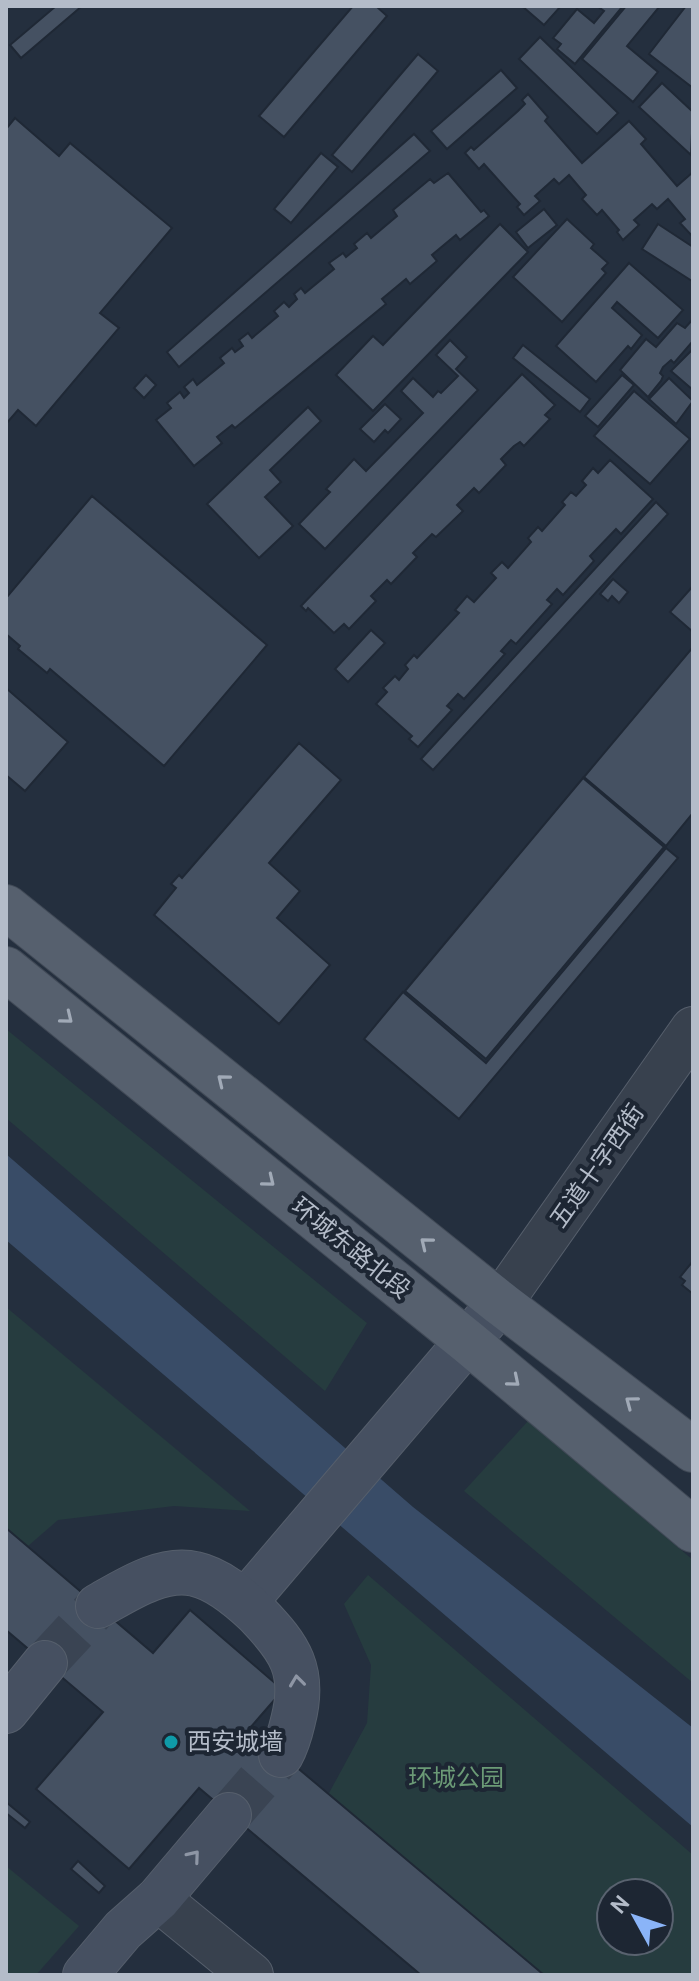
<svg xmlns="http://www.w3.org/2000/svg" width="699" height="1981" viewBox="0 0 699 1981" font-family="Cabin,'Noto Sans SC',sans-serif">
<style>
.green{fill:#263c3f;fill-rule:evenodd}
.water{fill:#394c67}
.building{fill:#455162;stroke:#1f2835;stroke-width:2}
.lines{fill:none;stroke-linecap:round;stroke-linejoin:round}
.secondary-tunnel{stroke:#3a4453;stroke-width:44;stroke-dasharray:44 22;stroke-linecap:butt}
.tertiary-casing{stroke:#565f6c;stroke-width:46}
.secondary-casing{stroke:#565f6c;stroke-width:46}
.primary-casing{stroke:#414a57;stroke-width:46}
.tertiary{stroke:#38414e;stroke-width:44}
.secondary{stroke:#465061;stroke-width:44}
.primary{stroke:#56606e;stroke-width:44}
.oneway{stroke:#a1aab7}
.oneway2{stroke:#8e96a5}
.culture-dot{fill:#0f9aa8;stroke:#1d2633;stroke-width:3}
.labels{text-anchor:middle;stroke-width:8;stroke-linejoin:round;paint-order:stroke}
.street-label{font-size:24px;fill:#b4bcc9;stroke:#1d2633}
.poi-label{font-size:24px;fill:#b4bcc9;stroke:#1d2633;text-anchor:start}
.park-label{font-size:24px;fill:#6b9a76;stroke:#1d2633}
</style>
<rect width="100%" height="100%" fill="#242f3e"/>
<g class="green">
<path d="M6,1029L367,1323L325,1391L6,1118Z"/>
<path d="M6,1307L250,1511L174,1506L58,1520L28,1546L6,1528Z"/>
<path d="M528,1421L693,1560V1683L464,1491Z"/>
<path d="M368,1575L693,1855V1975H544L328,1795L367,1723L371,1665L344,1604ZM611,1893H659V1941H611Z"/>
<path d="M6,1866L79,1926L36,1975H6Z"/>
</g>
<path class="water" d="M6,1154L413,1507L693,1728V1827L6,1240Z"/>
<g class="building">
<path d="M56,6H82L21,58L10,45Z"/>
<path d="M353,6H376L387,16L284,137L259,116Z"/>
<path d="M522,6H561L544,25Z"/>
<path d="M597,6H623L575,64L557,49L561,44L553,38L577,9L594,23L604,11Z"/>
<path d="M626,6H660L627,46L658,72L633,102L582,59Z"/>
<path d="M686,6H693V88L649,54Z"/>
<path d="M540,37L618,113L597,134L519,59Z"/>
<path d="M418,54L438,71L352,172L332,155Z"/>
<path d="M501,70L517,88L447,149L431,131Z"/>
<path d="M662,83L693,112L691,155L639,107Z"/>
<path d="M528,94L548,117L545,121L582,163L629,121L646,139L641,144L677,186L693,172V237L680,223L685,219L668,199L657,209L652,204L634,220L639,225L623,240L617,232L619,230L602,210L597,215L582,199L586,195L569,175L559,184L554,179L535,196L540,201L524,215L517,207L520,204L484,164L479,169L465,153L471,147L474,150L518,111L525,104L522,100Z"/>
<path d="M15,118L59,156L70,143L172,228L100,313L119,328L36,426L18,410L6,424V129Z"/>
<path d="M414,134L430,151L179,367L167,352Z"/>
<path d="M321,153L338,167L291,223L274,209Z"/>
<path d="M448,173L481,212L484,210L489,216L460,240L456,235L432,255L437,261L410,284L406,279L382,299L386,304L235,428L232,425L217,437L222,443L194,466L156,420L171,408L167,403L180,392L184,398L189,393L184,387L193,379L197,385L224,363L220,358L232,348L235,352L243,346L239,340L248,333L252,338L278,316L274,311L284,302L289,307L297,299L294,294L301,288L305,293L334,269L329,263L343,253L346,257L357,248L354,244L367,233L371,238L397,216L393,210L430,179L434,183Z"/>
<path d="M544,209L557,225L528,248L516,232Z"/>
<path d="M567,219L594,244L591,248L608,263L602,269L606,273L562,322L513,277Z"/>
<path d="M500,224L528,252L373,411L336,375L373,336L383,345Z"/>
<path d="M658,224L693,247L692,281L642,249Z"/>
<path d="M629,263L683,310L658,338L617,302L612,308L642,335L631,349L628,346L596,382L556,346Z"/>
<path d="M693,319V341L674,363L671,360L663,367L660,373L663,376L661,381L648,397L620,370L646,339L656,347L677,323L685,328Z"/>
<path d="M450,340L467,357L456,369L478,390L325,549L299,524L327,495L330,492L326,489L354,459L366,471L423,413L401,391L413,378L433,397L438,391L441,393L458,376L436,355Z"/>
<path d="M523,345L590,399L580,412L513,358Z"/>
<path d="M693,349V390L671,371Z"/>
<path d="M522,374L555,405L545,415L550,419L524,446L520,442L514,446L501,459L506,465L479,493L474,488L457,505L463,511L436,537L432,534L413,553L417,557L391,584L387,580L371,596L376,601L349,629L344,624L334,633L308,608L306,611L301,606Z"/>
<path d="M146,375L156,385L144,398L134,388Z"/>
<path d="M622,375L634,385L598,427L585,416Z"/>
<path d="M669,378L693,401L676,424L649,399Z"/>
<path d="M634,391L690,439L650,484L594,436Z"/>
<path d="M385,404L401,419L388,433L385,430L374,442L360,429Z"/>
<path d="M308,407L321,421L270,470L281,482L265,497L293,526L259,558L207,504Z"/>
<path d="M610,460L653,499L621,534L616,529L590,556L594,561L563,595L557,589L547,600L552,604L516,644L511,640L501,651L505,654L464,699L458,694L447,706L452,710L418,747L409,739L412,736L376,704L387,692L383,688L395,676L399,680L408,669L405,665L414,655L417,658L459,613L455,610L467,596L474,602L496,578L491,573L502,562L508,568L531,542L528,538L538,527L542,531L565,505L562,502L571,492L576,496L586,485L582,481L593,468L598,473Z"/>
<path d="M92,496L267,645L164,766L50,669L47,673L18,649L20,646L6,634V598Z"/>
<path d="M656,502L668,514L433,770L421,759Z"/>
<path d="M613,579L628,592L619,603L612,596L608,601L600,594Z"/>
<path d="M693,586V632L670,612Z"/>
<path d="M371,630L385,643L348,682L335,669Z"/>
<path d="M693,647V813L666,846L584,777Z"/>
<path d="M6,688L68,742L25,791L6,775Z"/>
<path d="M299,743L341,780L269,863L300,891L277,918L330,965L279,1024L154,915L176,888L171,884L179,875L182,878Z"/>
<path d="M583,778L664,847L486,1059L405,991Z"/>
<path d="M666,848L678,858L459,1119L364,1039L403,992L486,1063Z"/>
<path d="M693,1261V1294L682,1285L685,1281L680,1277Z"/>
<path d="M6,1528L153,1653L190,1610L283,1690L250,1728L544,1975H421L199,1788L129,1869L36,1789L103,1712L6,1630Z"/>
<path d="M6,1802L30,1822L25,1828L6,1813Z"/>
<path d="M78,1861L105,1886L99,1893L71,1869Z"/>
</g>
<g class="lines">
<g class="secondary-tunnel">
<path d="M45,1663L98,1606"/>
<path d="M229,1815L281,1755"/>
</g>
<g class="tertiary-casing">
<g id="tertiary">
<path d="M500,1303L693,1029"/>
<path d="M158,1899L251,1975"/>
</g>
</g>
<g class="secondary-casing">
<g id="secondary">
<path d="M245,1602L500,1303"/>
<path d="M98,1606C125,1591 162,1566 195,1574C218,1579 239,1597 256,1613C290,1648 306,1671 293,1721C290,1734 287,1744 281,1755"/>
<path d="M6,1711L45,1663"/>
<path d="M85,1975L123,1930L158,1899L229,1815"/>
</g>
</g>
<g class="primary-casing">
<g id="primary">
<path d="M6,907L500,1303L693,1450"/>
<path d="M6,969L468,1342L693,1530"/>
</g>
</g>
<use href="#tertiary" class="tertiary"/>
<use href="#secondary" class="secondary"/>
<use href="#primary" class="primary"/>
</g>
<defs><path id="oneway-chevron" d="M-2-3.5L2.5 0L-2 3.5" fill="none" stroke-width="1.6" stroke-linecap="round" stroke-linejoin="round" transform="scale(2)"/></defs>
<g class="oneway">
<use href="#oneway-chevron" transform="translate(67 1018) rotate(39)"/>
<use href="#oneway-chevron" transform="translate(223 1080) rotate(-141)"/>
<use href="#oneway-chevron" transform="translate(269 1181) rotate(39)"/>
<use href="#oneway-chevron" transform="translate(426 1243) rotate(-141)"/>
<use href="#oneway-chevron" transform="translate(514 1381) rotate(40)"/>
<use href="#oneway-chevron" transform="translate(631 1402) rotate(-143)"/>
</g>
<g class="oneway2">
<use href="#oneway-chevron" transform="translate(297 1681) rotate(-97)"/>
<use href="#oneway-chevron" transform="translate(194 1856) rotate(-50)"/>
</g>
<circle class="culture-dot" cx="171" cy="1742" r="8"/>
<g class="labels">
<g class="street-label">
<text transform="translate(597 1166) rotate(-55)" y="8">五道十字西街</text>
<text transform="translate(351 1248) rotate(39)" y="8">环城东路北段</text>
</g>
<g class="poi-label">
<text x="187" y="1750">西安城墙</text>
</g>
<g class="park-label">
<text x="456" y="1786">环城公园</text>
</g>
</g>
<rect width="699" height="1981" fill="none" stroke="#b4bcc9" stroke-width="16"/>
<g transform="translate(635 1917) rotate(310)"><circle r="38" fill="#1d2633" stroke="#59626f" stroke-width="2"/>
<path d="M0-6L14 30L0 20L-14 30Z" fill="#8ab4f8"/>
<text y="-12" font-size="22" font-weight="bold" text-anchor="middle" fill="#b4bcc9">N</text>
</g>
</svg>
